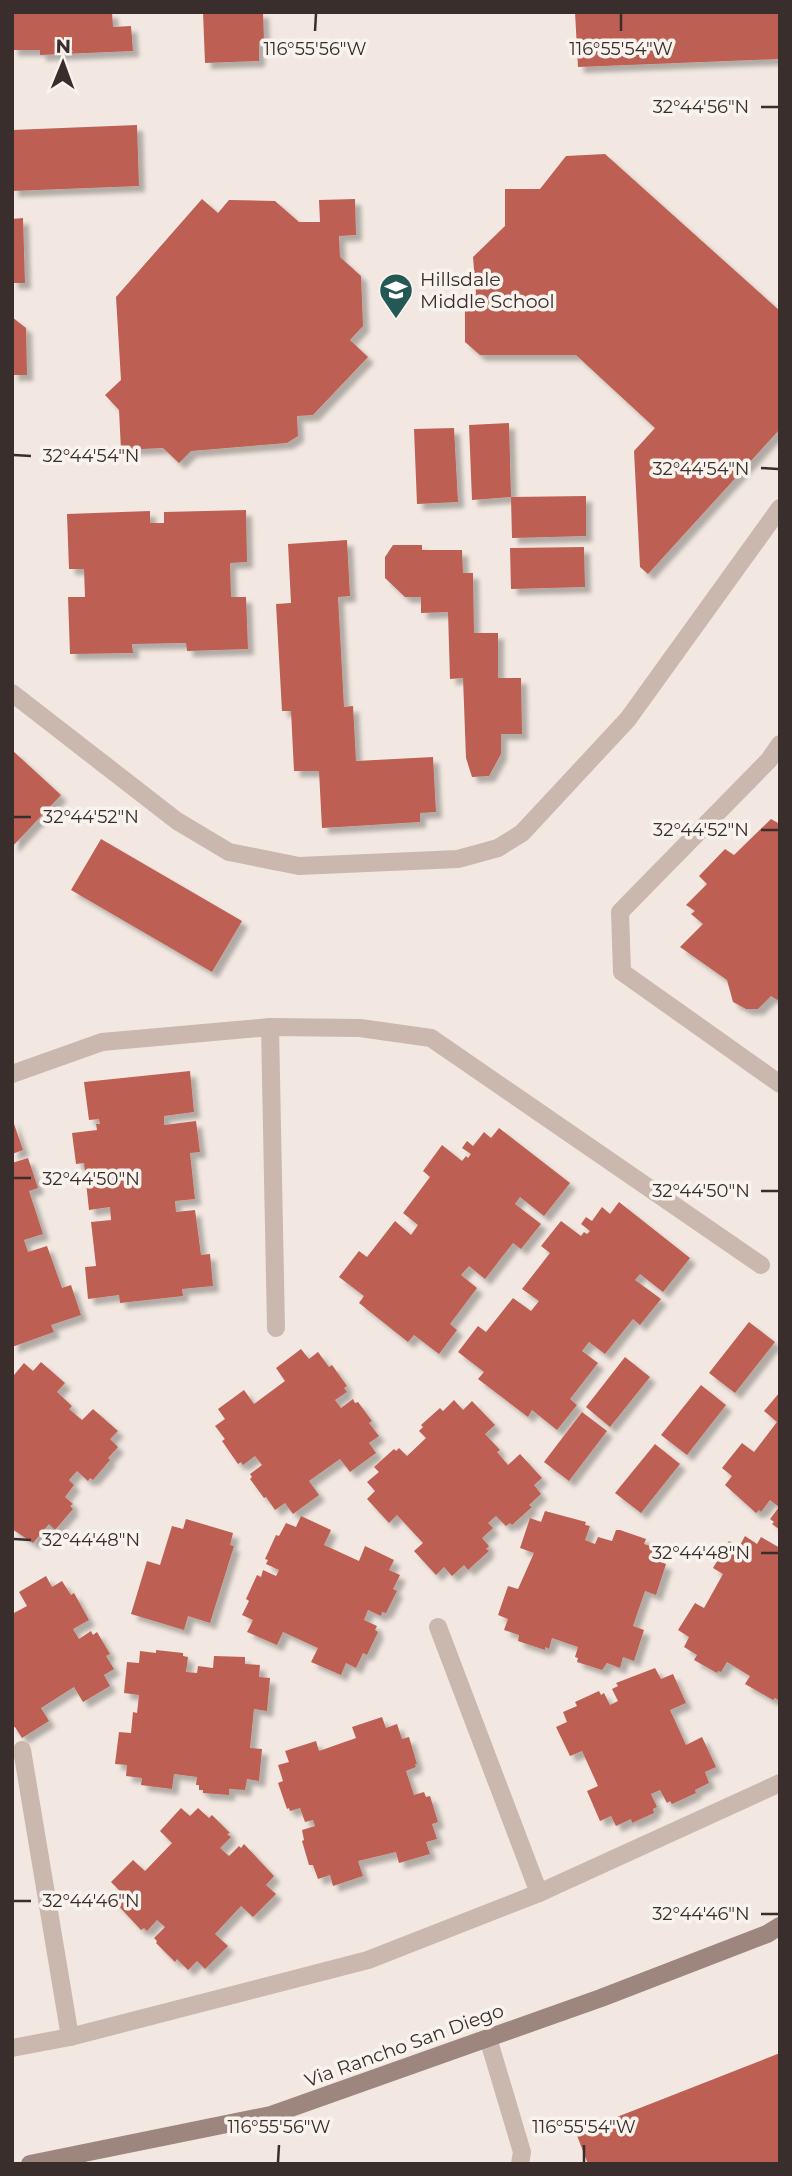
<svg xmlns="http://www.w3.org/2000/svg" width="792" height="2176" viewBox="0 0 792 2176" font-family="Montserrat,sans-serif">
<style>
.building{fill:#be5f53;filter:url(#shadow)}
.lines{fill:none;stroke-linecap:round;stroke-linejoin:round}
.lane{stroke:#cab7ad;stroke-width:18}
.secondary{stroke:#9d867e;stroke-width:18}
.ticks{fill:none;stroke:#392e2b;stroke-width:2.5}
.labels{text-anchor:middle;stroke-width:7;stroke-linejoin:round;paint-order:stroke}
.poi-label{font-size:19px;fill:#392e2b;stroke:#f9f2ed;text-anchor:start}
.street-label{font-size:19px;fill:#392e2b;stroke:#f9f2ed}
.ticks-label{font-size:18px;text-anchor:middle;fill:#392e2b;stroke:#f9f2ed;stroke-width:7;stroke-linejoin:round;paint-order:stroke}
</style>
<defs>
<filter id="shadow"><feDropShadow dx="6" dy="6" stdDeviation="2" flood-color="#0004"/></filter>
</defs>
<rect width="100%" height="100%" fill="#f2e8e1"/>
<g class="building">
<path d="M12,12H112L113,27L131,26L133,51L40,55V50H12Z"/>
<path d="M203,12H263L264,41H259V61L205,63Z"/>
<path d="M575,12H780V59L578,67Z"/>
<path d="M137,125L139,186L12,191V130Z"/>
<path d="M605,154L780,311V429L648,574L640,567L634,451L655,428L576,355H480L465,342V301L476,293L473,257L505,226V189H540L566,156Z"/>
<path d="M202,199L218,213L229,200L275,201L299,222H320L319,200L355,199L356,235L339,236L340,257L361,276L363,326L350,340L368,357L313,415L297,416L298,436L287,443L191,451L179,463L163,448L121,450L119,410L105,395L121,380L116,297Z"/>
<path d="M23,218L25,283H12V219Z"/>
<path d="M12,317L26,328L27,375H12Z"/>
<path d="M509,423L511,497L472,500L469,425Z"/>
<path d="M454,428L458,502L417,504L414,429Z"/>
<path d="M586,496V536L512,538L511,497Z"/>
<path d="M246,510L247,562L230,563L231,597H246L248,649L187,651L186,643L132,644L133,653L70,654L68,597H85L84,569H69L67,514L150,511V523H164V512Z"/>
<path d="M347,540L350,596L338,597L344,707L353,706L356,761L433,757L436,812L420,813V822L322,828L319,771H294L291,711H282L276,604L291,603L288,544Z"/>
<path d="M393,545H422V550H462L463,573H473L474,633H498V678H521L522,734H501V754L489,776L472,777L466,758L463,678L450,679L448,612L421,613V597H405L385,578V557Z"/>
<path d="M584,547L585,587L511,589L510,548Z"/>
<path d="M12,750L61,795L12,847Z"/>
<path d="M771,819L778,823L780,821V997L777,1000L771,996L758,1009H746L733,1002L727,980L680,947L703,924L691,914L695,911L686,905L707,884L699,876L725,849L734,855Z"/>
<path d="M101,839L242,921L212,972L71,890Z"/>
<path d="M190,1071L194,1112L164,1116V1125L196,1121L200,1152L190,1153L195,1199L175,1201L176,1212L195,1210L201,1255L210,1254L213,1286L182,1289L183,1296L120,1303L119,1295L88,1299L85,1267L96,1266L91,1222L111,1220L110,1207L89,1210L84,1163L76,1164L72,1133L97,1130L96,1124H100L99,1119L89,1120L84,1082Z"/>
<path d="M12,1118L23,1150L12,1154Z"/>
<path d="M499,1128L570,1183L544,1216L520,1197L515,1204L541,1224L521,1249L513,1243L485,1279L469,1266L461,1275L477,1288L450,1324L457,1330L439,1354L414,1335L408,1342L359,1303L364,1296L339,1277L359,1251L367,1257L395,1221L411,1235L418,1225L403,1213L430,1177L423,1171L442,1145L462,1161L466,1156L468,1158L471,1154L462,1148L467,1141L473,1146L484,1132L491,1138Z"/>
<path d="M28,1158L38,1188L29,1191L43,1234L24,1240L28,1252L47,1246L62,1288L71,1285L81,1315L51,1325L54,1332L12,1347V1163Z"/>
<path d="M619,1202L690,1258L663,1292L640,1274L635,1280L661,1299L640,1325L633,1319L605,1354L589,1342L582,1351L598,1363L570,1399L577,1405L557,1430L532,1410L528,1417L478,1379L484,1372L458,1352L478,1326L486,1332L513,1298L531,1311L539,1301L522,1289L550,1253L541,1246L561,1221L581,1236L584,1232L587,1234L590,1231L581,1224L586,1217L592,1221L602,1207L610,1214Z"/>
<path d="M749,1322L775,1342L735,1393L709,1373Z"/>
<path d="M301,1349L309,1359L318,1352L329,1367L332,1365L347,1386L344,1388L347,1392L335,1400L341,1408L353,1399L355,1403L358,1402L372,1421L369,1423L379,1436L369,1443L376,1453L350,1472L340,1459L309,1481L319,1495L293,1514L285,1503L275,1510L266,1497L264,1498L250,1479L252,1477L250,1474L262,1465L255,1456L243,1465L241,1462L238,1464L222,1441L225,1439L215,1426L225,1419L218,1409L244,1390L254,1404L285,1381L276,1368Z"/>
<path d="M625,1357L650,1377L610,1427L586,1407Z"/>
<path d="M41,1362L65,1383L57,1392L72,1406L69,1409L82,1420L93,1409L118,1431L110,1439L118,1447L108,1458L110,1460L93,1480L90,1478L88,1481L77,1471L69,1480L74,1485L65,1497L73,1504L70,1506L73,1509L55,1530L49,1524L33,1543L12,1529V1373L14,1375L24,1363L33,1371Z"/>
<path d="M701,1385L726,1405L687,1455L661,1435Z"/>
<path d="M780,1392V1530L772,1524L774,1522L770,1519L779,1507L770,1500L761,1512L759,1510L756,1513L725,1485L732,1476L722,1468L742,1443L754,1452L777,1422L764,1411Z"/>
<path d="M454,1400L463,1410L472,1401L495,1425L485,1434L500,1450L497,1452L508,1465L520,1454L542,1478L534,1485L541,1494L529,1505L532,1507L512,1525L510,1523L506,1526L496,1516L488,1523L493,1528L482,1538L489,1546L486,1549L489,1551L468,1570L464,1565L452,1576L444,1567L436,1575L414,1551L423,1543L397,1515L389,1523L367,1499L375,1491L367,1482L379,1472L374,1467L394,1449L396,1451L399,1448L407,1456L426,1438L419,1431L423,1427L421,1425L440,1408L443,1411Z"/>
<path d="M582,1412L607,1431L569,1481L544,1462Z"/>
<path d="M655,1444L680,1464L641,1513L615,1493Z"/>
<path d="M545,1511L586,1522L585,1525L590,1526L585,1540L595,1544L598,1537L612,1541L616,1530H620L646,1539L644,1544L659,1549L655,1560L666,1564L656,1595L645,1591L633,1626L644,1630L634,1661L623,1657L620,1668L607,1663L602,1670L577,1662L578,1658L575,1657L578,1647L552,1638L549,1649L545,1647V1650L518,1641L519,1635L504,1630L508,1619L498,1615L508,1586L518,1589L534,1553L520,1548L530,1518L541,1522Z"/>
<path d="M301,1516L331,1530L324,1545L359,1561L365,1546L394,1560L389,1570L400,1575L393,1589L397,1591L386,1613L382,1612L381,1616L368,1610L364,1620L377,1626L375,1630L378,1632L367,1655L363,1653L356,1668L346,1663L341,1675L311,1662L318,1648L283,1632L277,1645L247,1632L253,1620L242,1615L249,1601L246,1599L257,1575L261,1577L263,1570L276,1576L279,1570L266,1564L268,1560L265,1559L276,1535L279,1536L286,1523L296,1527Z"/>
<path d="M186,1519L233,1533L230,1545L234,1546L210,1623L188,1616L184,1630L131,1614L147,1561L160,1565L172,1526L183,1529Z"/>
<path d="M745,1536L757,1544L761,1537L780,1548V1701L775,1698L773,1700L745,1684L750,1676L727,1662L721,1672L718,1671L717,1673L694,1660L697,1655L684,1647L689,1637L678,1630L695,1603L704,1608L723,1574L713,1568L729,1541L739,1547Z"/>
<path d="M46,1576L52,1587L62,1581L71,1595L74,1593L89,1620L73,1629L79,1639L91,1631L93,1635L97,1632L110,1654L106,1656L114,1669L104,1675L110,1686L83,1702L74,1687L41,1708L49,1721L22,1738L15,1727L12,1728V1614L27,1606L19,1592Z"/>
<path d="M156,1650L183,1653V1656L188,1657L186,1672L197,1673L198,1666L213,1668L214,1656L245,1657V1664L260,1665L259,1677L270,1678L267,1711L254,1709L250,1748L262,1749L259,1781L247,1779L245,1790L229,1789V1795L203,1793V1790H199V1785H196L197,1777L174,1774L172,1789L141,1785L142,1778L126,1776L127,1765L115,1764L119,1732L131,1733L133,1712L137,1713L139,1695L124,1693L127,1662L139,1663L140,1651L156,1653Z"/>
<path d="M655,1668L661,1679L673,1674L686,1703L670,1710L686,1745L702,1737L716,1767L705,1772L709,1783L695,1790L696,1793L672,1804L670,1801L667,1803L660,1790L651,1794L657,1807L653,1809L654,1813L632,1823L631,1819L616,1826L611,1816L600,1821L587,1791L598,1786L582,1751L570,1756L556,1727L567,1722L563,1712L577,1706L575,1702L599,1691L601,1695L604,1693L610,1705L618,1701L612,1689L618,1686L616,1683Z"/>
<path d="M382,1717L386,1728L397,1724L402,1739L409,1737L417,1764H415L416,1767L406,1771L414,1795L424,1792L426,1797L430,1796L438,1822L432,1824L437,1839L426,1842L430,1854L399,1863L396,1852L358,1861L363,1876L333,1886L330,1875L318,1879L313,1865H309L302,1841L304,1840L302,1830L315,1826L313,1820L305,1822L300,1808L290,1811L289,1808L287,1809L278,1783L283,1781L278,1765L289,1762L285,1751L316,1741L319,1751L356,1738L352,1727Z"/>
<path d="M181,1808L190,1816L198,1808L209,1818L212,1815L230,1833L227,1834L231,1837L220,1848L229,1856L239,1846L241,1848L244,1844L274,1876L266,1885L276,1894L253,1917L241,1906L215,1934L228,1946L205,1969L197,1961L188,1970L177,1959L175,1962L156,1943L157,1941L154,1938L165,1927L157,1920L147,1931L144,1928L141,1930L113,1900L121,1892L111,1882L133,1860L145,1871L172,1843L160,1831Z"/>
<path d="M780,2053V2164H588L576,2133Z"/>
</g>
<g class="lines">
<g class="lane">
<path d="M12,693L177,821L229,852L299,866L458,859L498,848L522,833L628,719L780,508"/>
<path d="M780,744L769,760L620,912L622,972L780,1084"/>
<path d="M12,1074L102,1042L270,1027"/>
<path d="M276,1328L270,1027L360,1028L431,1038L761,1265"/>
<path d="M539,1893L780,1783"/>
<path d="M70,2037L368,1960L539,1893L438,1627"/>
<path d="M488,2038L522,2152L520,2164"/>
<path d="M12,2048L70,2037L22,1750"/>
</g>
<path class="secondary" d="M30,2164L271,2115L601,1998L767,1934L780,1926"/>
</g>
<path class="ticks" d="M315,31L316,14M621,31V14M761,107H778M14,455L31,456M761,468L778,469M14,817H31M761,830H778M14,1178H31M761,1191H778M14,1539L31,1540M761,1553H778M14,1901H31M761,1914H778M278,2162L279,2145M584,2162V2145"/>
<defs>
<g id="school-pin" transform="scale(1.75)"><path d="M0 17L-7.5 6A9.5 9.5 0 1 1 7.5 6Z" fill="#235855" stroke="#f9f2ed"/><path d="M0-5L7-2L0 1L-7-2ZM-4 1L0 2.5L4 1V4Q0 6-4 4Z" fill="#fff"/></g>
</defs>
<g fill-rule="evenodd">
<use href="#school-pin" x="396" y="290"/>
</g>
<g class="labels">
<g class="poi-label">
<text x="420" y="286">Hillsdale<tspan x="420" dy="22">Middle School</tspan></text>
</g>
<g class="street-label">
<text transform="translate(404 2045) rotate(-20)" y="7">Via Rancho San Diego</text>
</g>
</g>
<g class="ticks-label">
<text x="315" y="55">116°55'56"W</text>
<text x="621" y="55">116°55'54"W</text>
<text x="701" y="113">32°44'56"N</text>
<text x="91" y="462">32°44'54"N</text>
<text x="701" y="475">32°44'54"N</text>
<text x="91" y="823">32°44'52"N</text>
<text x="701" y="836">32°44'52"N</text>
<text x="91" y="1185">32°44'50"N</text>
<text x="701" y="1197">32°44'50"N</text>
<text x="91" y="1546">32°44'48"N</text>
<text x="701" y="1559">32°44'48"N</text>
<text x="91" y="1907">32°44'46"N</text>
<text x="701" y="1920">32°44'46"N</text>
<text x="279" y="2133">116°55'56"W</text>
<text x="584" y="2133">116°55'54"W</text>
</g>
<rect width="792" height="2176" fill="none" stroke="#392e2b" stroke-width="28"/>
<g transform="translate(63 63) rotate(1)" stroke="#f9f2ed" stroke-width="5" paint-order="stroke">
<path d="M0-5L12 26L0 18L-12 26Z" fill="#392e2b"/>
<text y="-10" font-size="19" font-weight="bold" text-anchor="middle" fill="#392e2b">N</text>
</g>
</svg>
